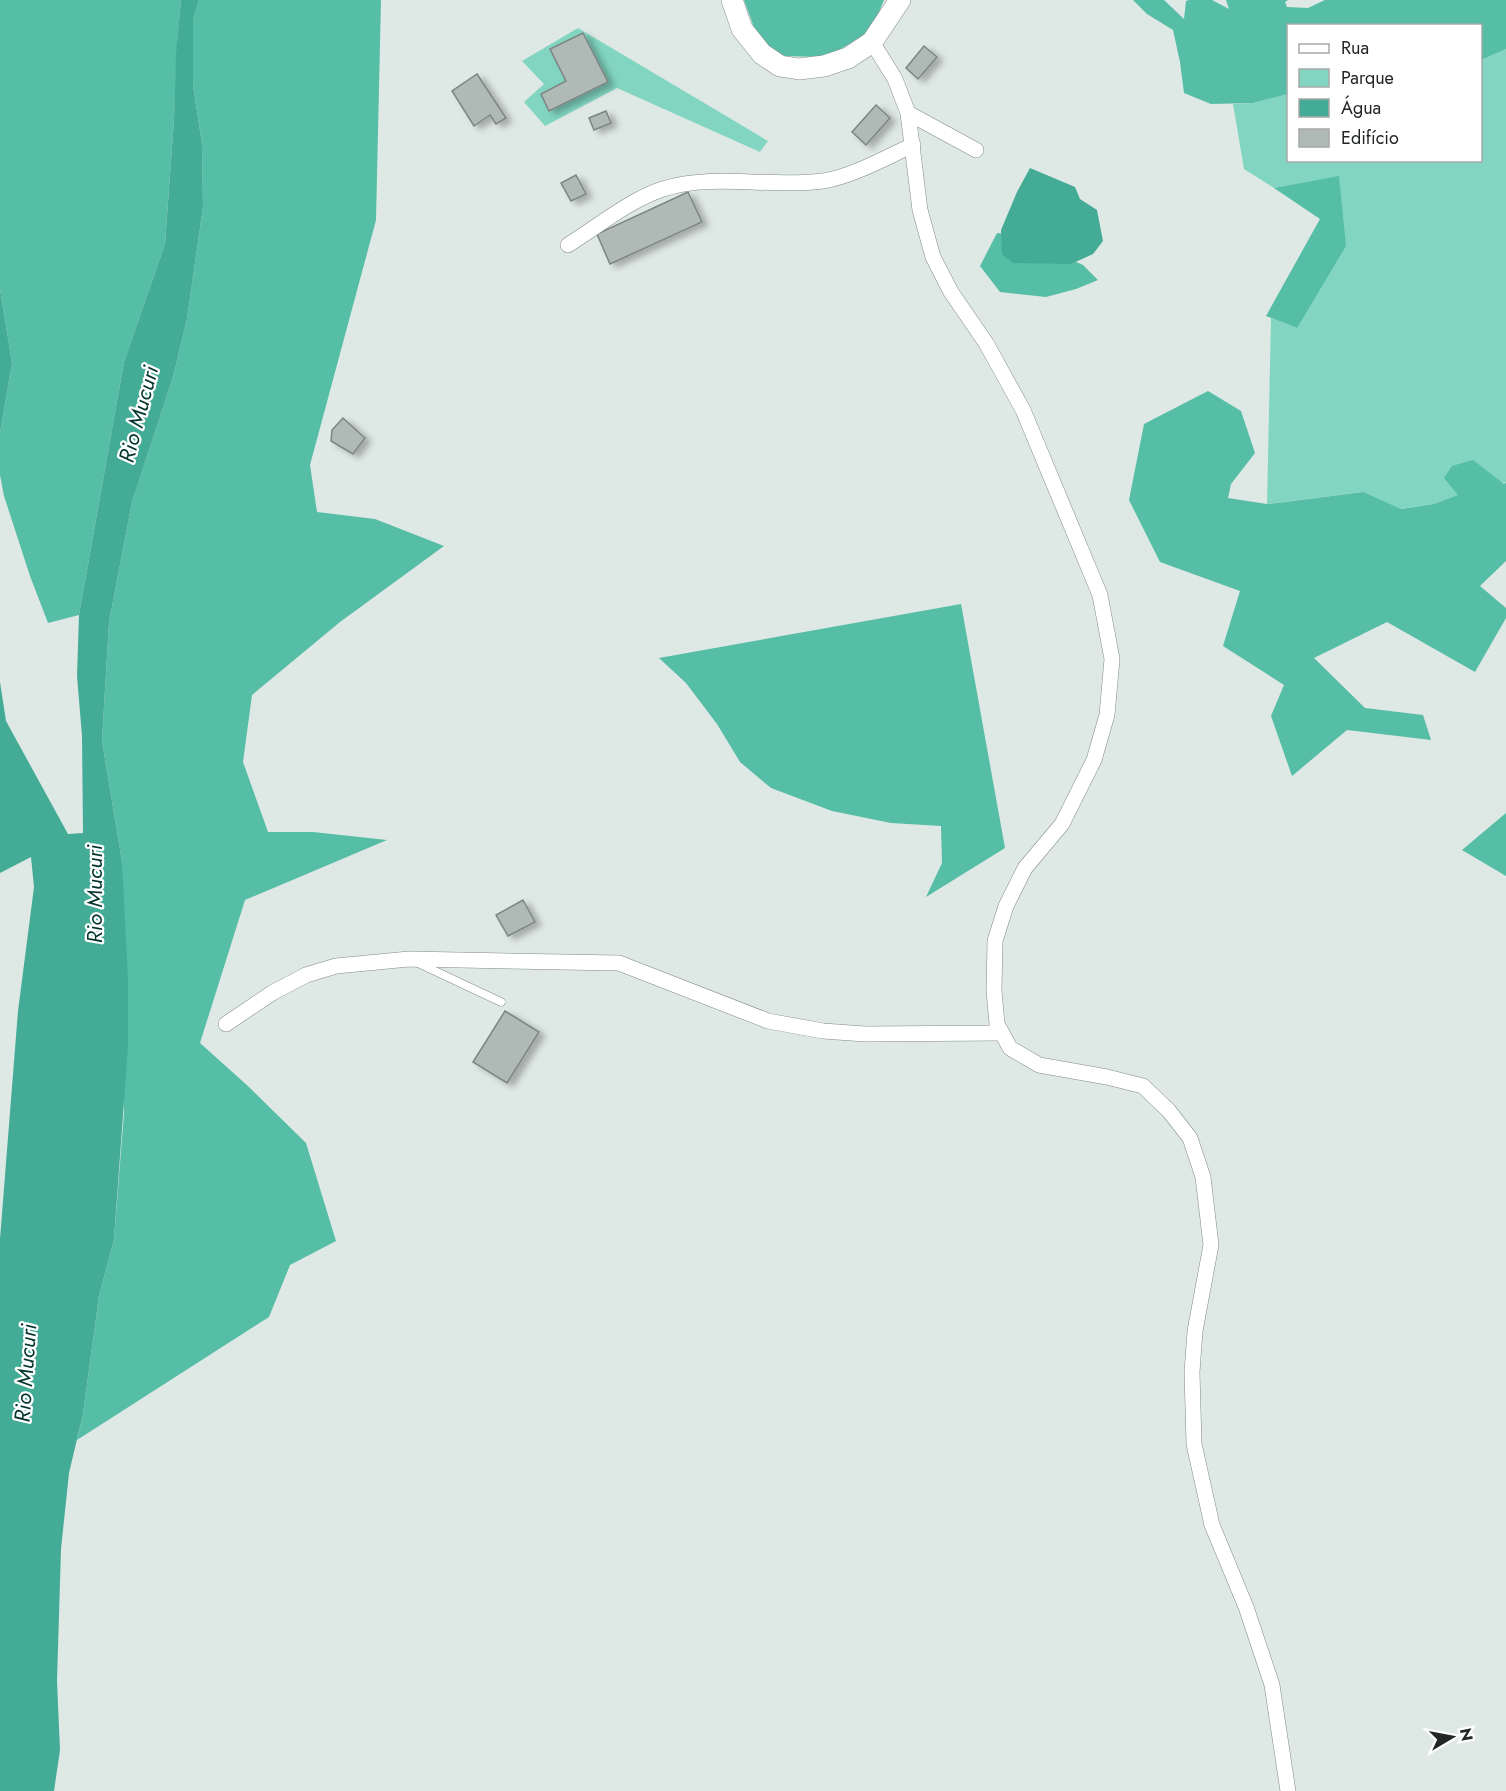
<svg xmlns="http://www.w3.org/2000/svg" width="1506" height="1791" viewBox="0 0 1506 1791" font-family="Jost,sans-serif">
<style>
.green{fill:#82d6c1}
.forest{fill:#56bda6}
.water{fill:#43ab96}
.building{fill:#afb9b6;stroke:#7c8582;stroke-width:1.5;filter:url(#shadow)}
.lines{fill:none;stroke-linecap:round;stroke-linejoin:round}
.lane-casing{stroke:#828b89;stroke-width:9}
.street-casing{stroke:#828b89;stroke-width:16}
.secondary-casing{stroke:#828b89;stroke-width:22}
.lane{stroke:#fff;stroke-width:8}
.street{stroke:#fff;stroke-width:15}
.secondary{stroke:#fff;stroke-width:21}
.labels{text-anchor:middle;stroke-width:4.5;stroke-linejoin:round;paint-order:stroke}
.water-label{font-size:22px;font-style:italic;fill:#03352c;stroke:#fff}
</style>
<defs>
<filter id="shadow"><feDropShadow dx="6" dy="3.5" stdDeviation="3" flood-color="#0004"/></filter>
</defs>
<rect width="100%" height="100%" fill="#dee8e5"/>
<g class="green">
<path d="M578,28L768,141L760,152L617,88L545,126L524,102L544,84L522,61Z"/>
<path d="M1506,49V482L1459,495L1434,504L1400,509L1362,492L1267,504L1271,318L1297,328L1339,177L1274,188L1244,169L1233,104L1253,103L1288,94V160H1480L1481,60Z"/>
</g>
<g class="forest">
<path d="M0,0H181L177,46L174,119L165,244L124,362L79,615L48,623L30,576L4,496L0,475V433L12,363L0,289Z"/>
<path d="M199,0H381L376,220L310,465L317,512L375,519L444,546L340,622L252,695L243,762L268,832H313L387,840L245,900L200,1043L249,1087L306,1143L336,1241L290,1265L269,1317L77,1440L83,1414L99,1296L114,1239L124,1113L122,862L102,741L109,622L132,502L173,377L187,319L203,207L202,144L193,85V20Z"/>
<path d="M744,0H884L871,31L827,57L779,56L756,33Z"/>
<path d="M1133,0H1164L1184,19L1186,1L1189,0H1212L1229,9L1226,0H1288L1285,2L1287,7L1308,8L1325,0H1506V49L1481,60L1480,26H1288V94L1253,103L1211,104L1184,93L1180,62L1173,30L1147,14Z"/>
<path d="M1339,176L1346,246L1297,328L1266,316L1320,219L1274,188Z"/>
<path d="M997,233L1041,238L1063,256L1083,265L1098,280L1076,289L1046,297L1000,292L980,266Z"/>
<path d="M1208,391L1241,411L1255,453L1231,484L1228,498L1267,504L1363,492L1401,509L1434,504L1458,495L1444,478L1452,466L1473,460L1504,484L1506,482V561L1480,586L1506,608V618L1475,672L1387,622L1314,658L1365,708L1423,715L1431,740L1347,730L1292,776L1271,716L1284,685L1223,646L1240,591L1160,562L1129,500L1144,424Z"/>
<path d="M961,604L1005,848L926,897L942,863L941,826L891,823L832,811L771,788L740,762L717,724L686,683L659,658Z"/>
<path d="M1506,813V876L1462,850Z"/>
</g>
<g class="water">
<path d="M181,0H199L193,20V85L202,144L203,207L187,319L173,377L132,502L109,622L102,741L122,862L128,981V1046L114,1239L99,1296L83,1414L69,1473L61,1549L57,1681L60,1750L54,1791H0V1239L18,1011L34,887L31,857L0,873V682L6,721L68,834L83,833L82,736L77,676L79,615L124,362L165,244L174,119L176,53Z"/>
<path d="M1030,168L1075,187L1080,199L1097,210L1103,241L1093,254L1071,264L1013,263L1002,254L1001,230L1017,192Z"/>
<path d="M0,289L12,363L0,433Z"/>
</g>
<g class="building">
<path d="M583,33L608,82L549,111L541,94L566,81L550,49Z"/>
<path d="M924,46L937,57L918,79L906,68Z"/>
<path d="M477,74L506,118L496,124L490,115L474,126L452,91Z"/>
<path d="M876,105L890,118L866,145L852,132Z"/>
<path d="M606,111L611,123L594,130L589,118Z"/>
<path d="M576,175L586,194L571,201L561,183Z"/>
<path d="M688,192L702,222L610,264L597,234Z"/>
<path d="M343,418L365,438L353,454L331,441L332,430Z"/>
<path d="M523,900L535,922L508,936L496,915Z"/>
<path d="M505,1011L539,1032L507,1083L473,1062Z"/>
</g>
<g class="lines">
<g class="lane-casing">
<path id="lane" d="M418,963L501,1002"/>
</g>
<g class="street-casing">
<g id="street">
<path d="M872,42L895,79L908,113L920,210L933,257L951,292L986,343L1023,410L1100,595L1112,659L1107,715L1094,760L1062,824L1025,868L1006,906L995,941L994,991L997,1024L1010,1048L1039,1065L1107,1077L1143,1086L1169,1111L1190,1138L1203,1177L1211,1245L1195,1331L1192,1372L1194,1444L1212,1525L1246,1607L1272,1685L1288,1791"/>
<path d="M908,113L976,150"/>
<path d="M568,245C597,227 631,199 663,189C715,173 770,188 823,181C851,177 887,157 913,145"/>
<path d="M226,1024L272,993L306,975L336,966L409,959L619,963L768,1021L823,1031L865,1034L1002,1033"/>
</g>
</g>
<g class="secondary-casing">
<path id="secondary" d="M732,0L742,29L762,54L780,66L799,69L824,66L848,58L872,42L900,0"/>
</g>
<use href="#lane" class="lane"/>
<use href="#street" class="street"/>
<use href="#secondary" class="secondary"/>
</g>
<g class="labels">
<g class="water-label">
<text transform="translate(138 414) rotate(-75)" y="8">Rio Mucuri</text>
<text transform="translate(94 894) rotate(-90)" y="8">Rio Mucuri</text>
<text transform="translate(25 1373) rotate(-86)" y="8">Rio Mucuri</text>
</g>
</g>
<rect x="1287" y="24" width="195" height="138" fill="#ffffff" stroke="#a7a8a8" stroke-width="1.5"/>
<rect x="1299" y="44" width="30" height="9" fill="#ffffff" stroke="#a7a8a8" stroke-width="1.5"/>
<text x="1341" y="54" font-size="18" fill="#222625">Rua</text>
<rect x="1299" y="69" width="30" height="18" fill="#82d6c1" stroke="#a7a8a8" stroke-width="1.5"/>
<text x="1341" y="84" font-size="18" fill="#222625">Parque</text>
<rect x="1299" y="99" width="30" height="18" fill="#43ab96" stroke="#a7a8a8" stroke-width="1.5"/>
<text x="1341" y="114" font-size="18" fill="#222625">Água</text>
<rect x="1299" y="129" width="30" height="18" fill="#afb9b6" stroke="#a7a8a8" stroke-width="1.5"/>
<text x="1341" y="144" font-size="18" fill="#222625">Edifício</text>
<g transform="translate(1452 1737) rotate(80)" stroke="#ffffff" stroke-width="4.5" paint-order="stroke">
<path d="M0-4.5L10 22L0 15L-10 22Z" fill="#222625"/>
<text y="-9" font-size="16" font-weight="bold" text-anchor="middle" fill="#222625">N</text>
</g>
</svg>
